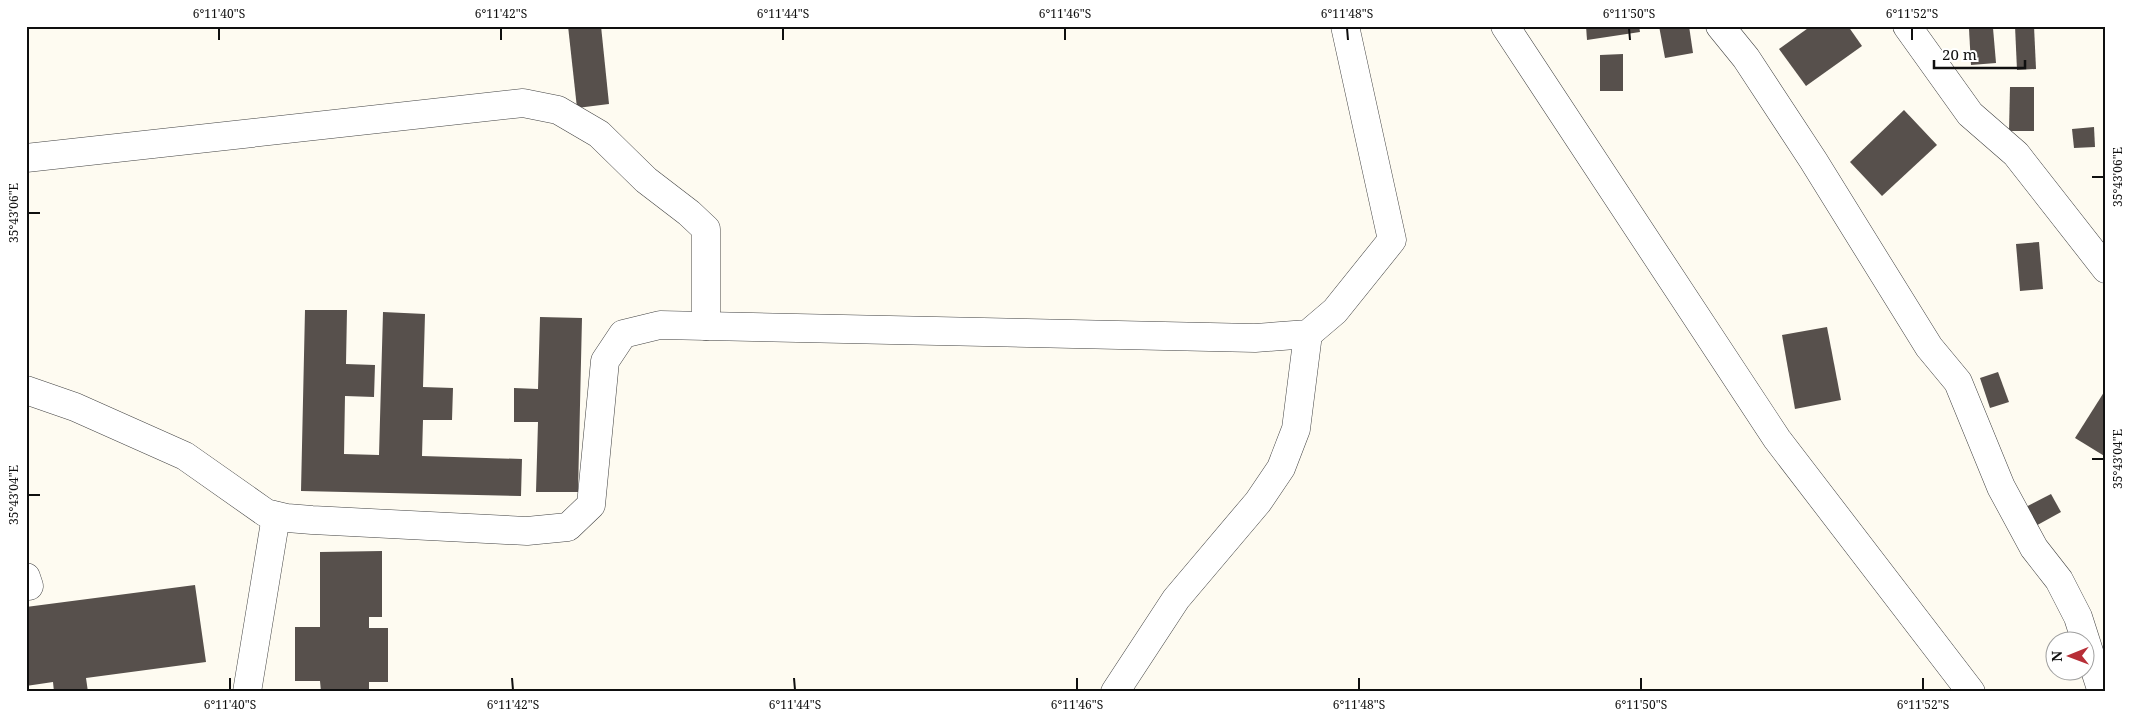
<svg xmlns="http://www.w3.org/2000/svg" width="2132" height="718" viewBox="0 0 2132 718" font-family="'Noto Serif',serif">
<style>
.building{fill:#57504c}
.lines{fill:none;stroke-linecap:round;stroke-linejoin:round}
.minor-casing{stroke:#424242;stroke-width:29}
.minor{stroke:#fff;stroke-width:28}
.ticks{fill:none;stroke:#0f0f0f;stroke-width:2}
.neatline{fill:none;stroke:#0f0f0f;stroke-width:2}
.ticks-label{font-size:12px;text-anchor:middle;fill:#0f0f0f}
</style>
<rect width="100%" height="100%" fill="#fefbf1"/>
<g class="building">
<path d="M568,26H601L609,104L577,108Z"/>
<path d="M1586,26H1639L1640,32L1587,40Z"/>
<path d="M1659,26H1689L1693,53L1665,58Z"/>
<path d="M1811,26H1848L1862,46L1806,86L1779,49Z"/>
<path d="M2015,26H2034L2036,69L2017,70Z"/>
<path d="M1993,28L1996,63L1971,65L1969,29Z"/>
<path d="M1623,54V91H1600V55Z"/>
<path d="M2010,87H2034V131H2009Z"/>
<path d="M1904,110L1937,145L1882,196L1850,162Z"/>
<path d="M2094,127L2095,147L2074,148L2072,129Z"/>
<path d="M2039,242L2043,289L2020,291L2016,244Z"/>
<path d="M305,310H347L346,364L375,365L374,397L345,396L344,454L379,455L383,312L425,314L423,387L453,388L452,420H423L422,456L522,459L521,496L301,491Z"/>
<path d="M540,317L582,318L578,492H536L538,422H514V388L538,389Z"/>
<path d="M1827,327L1841,400L1795,409L1782,335Z"/>
<path d="M1998,372L2009,402L1990,408L1980,378Z"/>
<path d="M2106,389V457L2075,438Z"/>
<path d="M2051,494L2061,512L2030,529L2020,510Z"/>
<path d="M382,551V617H369V628H388V682H369V692H321L320,681H295V627H320V552Z"/>
<path d="M195,585L206,662L86,678L88,692H54L53,682L26,686V607Z"/>
</g>
<g class="lines">
<g class="minor-casing">
<g id="minor">
<path d="M1505,26L1777,439L1971,692"/>
<path d="M1720,26L1746,58L1813,160L1929,347L1958,382L2001,487L2034,548L2059,580L2078,617L2102,692"/>
<path d="M1907,26L1970,114L2016,154L2106,269"/>
<path d="M26,158L523,103L558,110L599,134L646,180L689,213L706,229V326"/>
<path d="M26,390L75,407L185,456L266,513L287,518L312,520L527,531L568,527L591,505L605,361L623,334L660,325L1255,338L1308,334L1335,311L1392,240L1345,26"/>
<path d="M26,577L29,586"/>
<path d="M247,692L276,516"/>
<path d="M1115,692L1176,599L1258,502L1281,468L1296,429L1308,334"/>
</g>
</g>
<use href="#minor" class="minor"/>
</g>
<path class="ticks" d="M219,28V40M501,28V40M783,28V40M1065,28V40M1347,28L1348,40M1629,28L1630,40M1912,28V40M2092,177H2104M28,213H40M2092,459H2104M28,495H40M230,678V690M512,678L513,690M794,678L795,690M1077,678V690M1359,678V690M1641,678V690M1923,678V690"/>
<rect width="2132" height="718" fill="none" stroke="#ffffff" stroke-width="55"/>
<g transform="translate(2070 656) rotate(269)"><circle r="24" fill="#ffffff" stroke="#9f9f9f"/>
<path d="M0-4L9 19L0 12L-9 19Z" fill="#b72e37"/>
<text y="-8" font-size="14" font-weight="bold" text-anchor="middle" fill="#0f0f0f">N</text>
</g>
<path d="M1934 60v8h91v-8" fill="none" stroke="#0f0f0f" stroke-width="2.5"/>
<text x="1942" y="60" font-size="15" fill="#0f0f0f" stroke="#ffffff" stroke-width="4" paint-order="stroke">20 m</text>
<rect x="28" y="28" width="2076" height="662" class="neatline"/>
<g class="ticks-label">
<text x="219" y="18">6°11'40"S</text>
<text x="501" y="18">6°11'42"S</text>
<text x="783" y="18">6°11'44"S</text>
<text x="1065" y="18">6°11'46"S</text>
<text x="1347" y="18">6°11'48"S</text>
<text x="1629" y="18">6°11'50"S</text>
<text x="1912" y="18">6°11'52"S</text>
<text transform="translate(2118 177) rotate(-90)" y="4">35°43'06"E</text>
<text transform="translate(14 213) rotate(-90)" y="4">35°43'06"E</text>
<text transform="translate(2118 459) rotate(-90)" y="4">35°43'04"E</text>
<text transform="translate(14 495) rotate(-90)" y="4">35°43'04"E</text>
<text x="230" y="709">6°11'40"S</text>
<text x="513" y="709">6°11'42"S</text>
<text x="795" y="709">6°11'44"S</text>
<text x="1077" y="709">6°11'46"S</text>
<text x="1359" y="709">6°11'48"S</text>
<text x="1641" y="709">6°11'50"S</text>
<text x="1923" y="709">6°11'52"S</text>
</g>
</svg>
